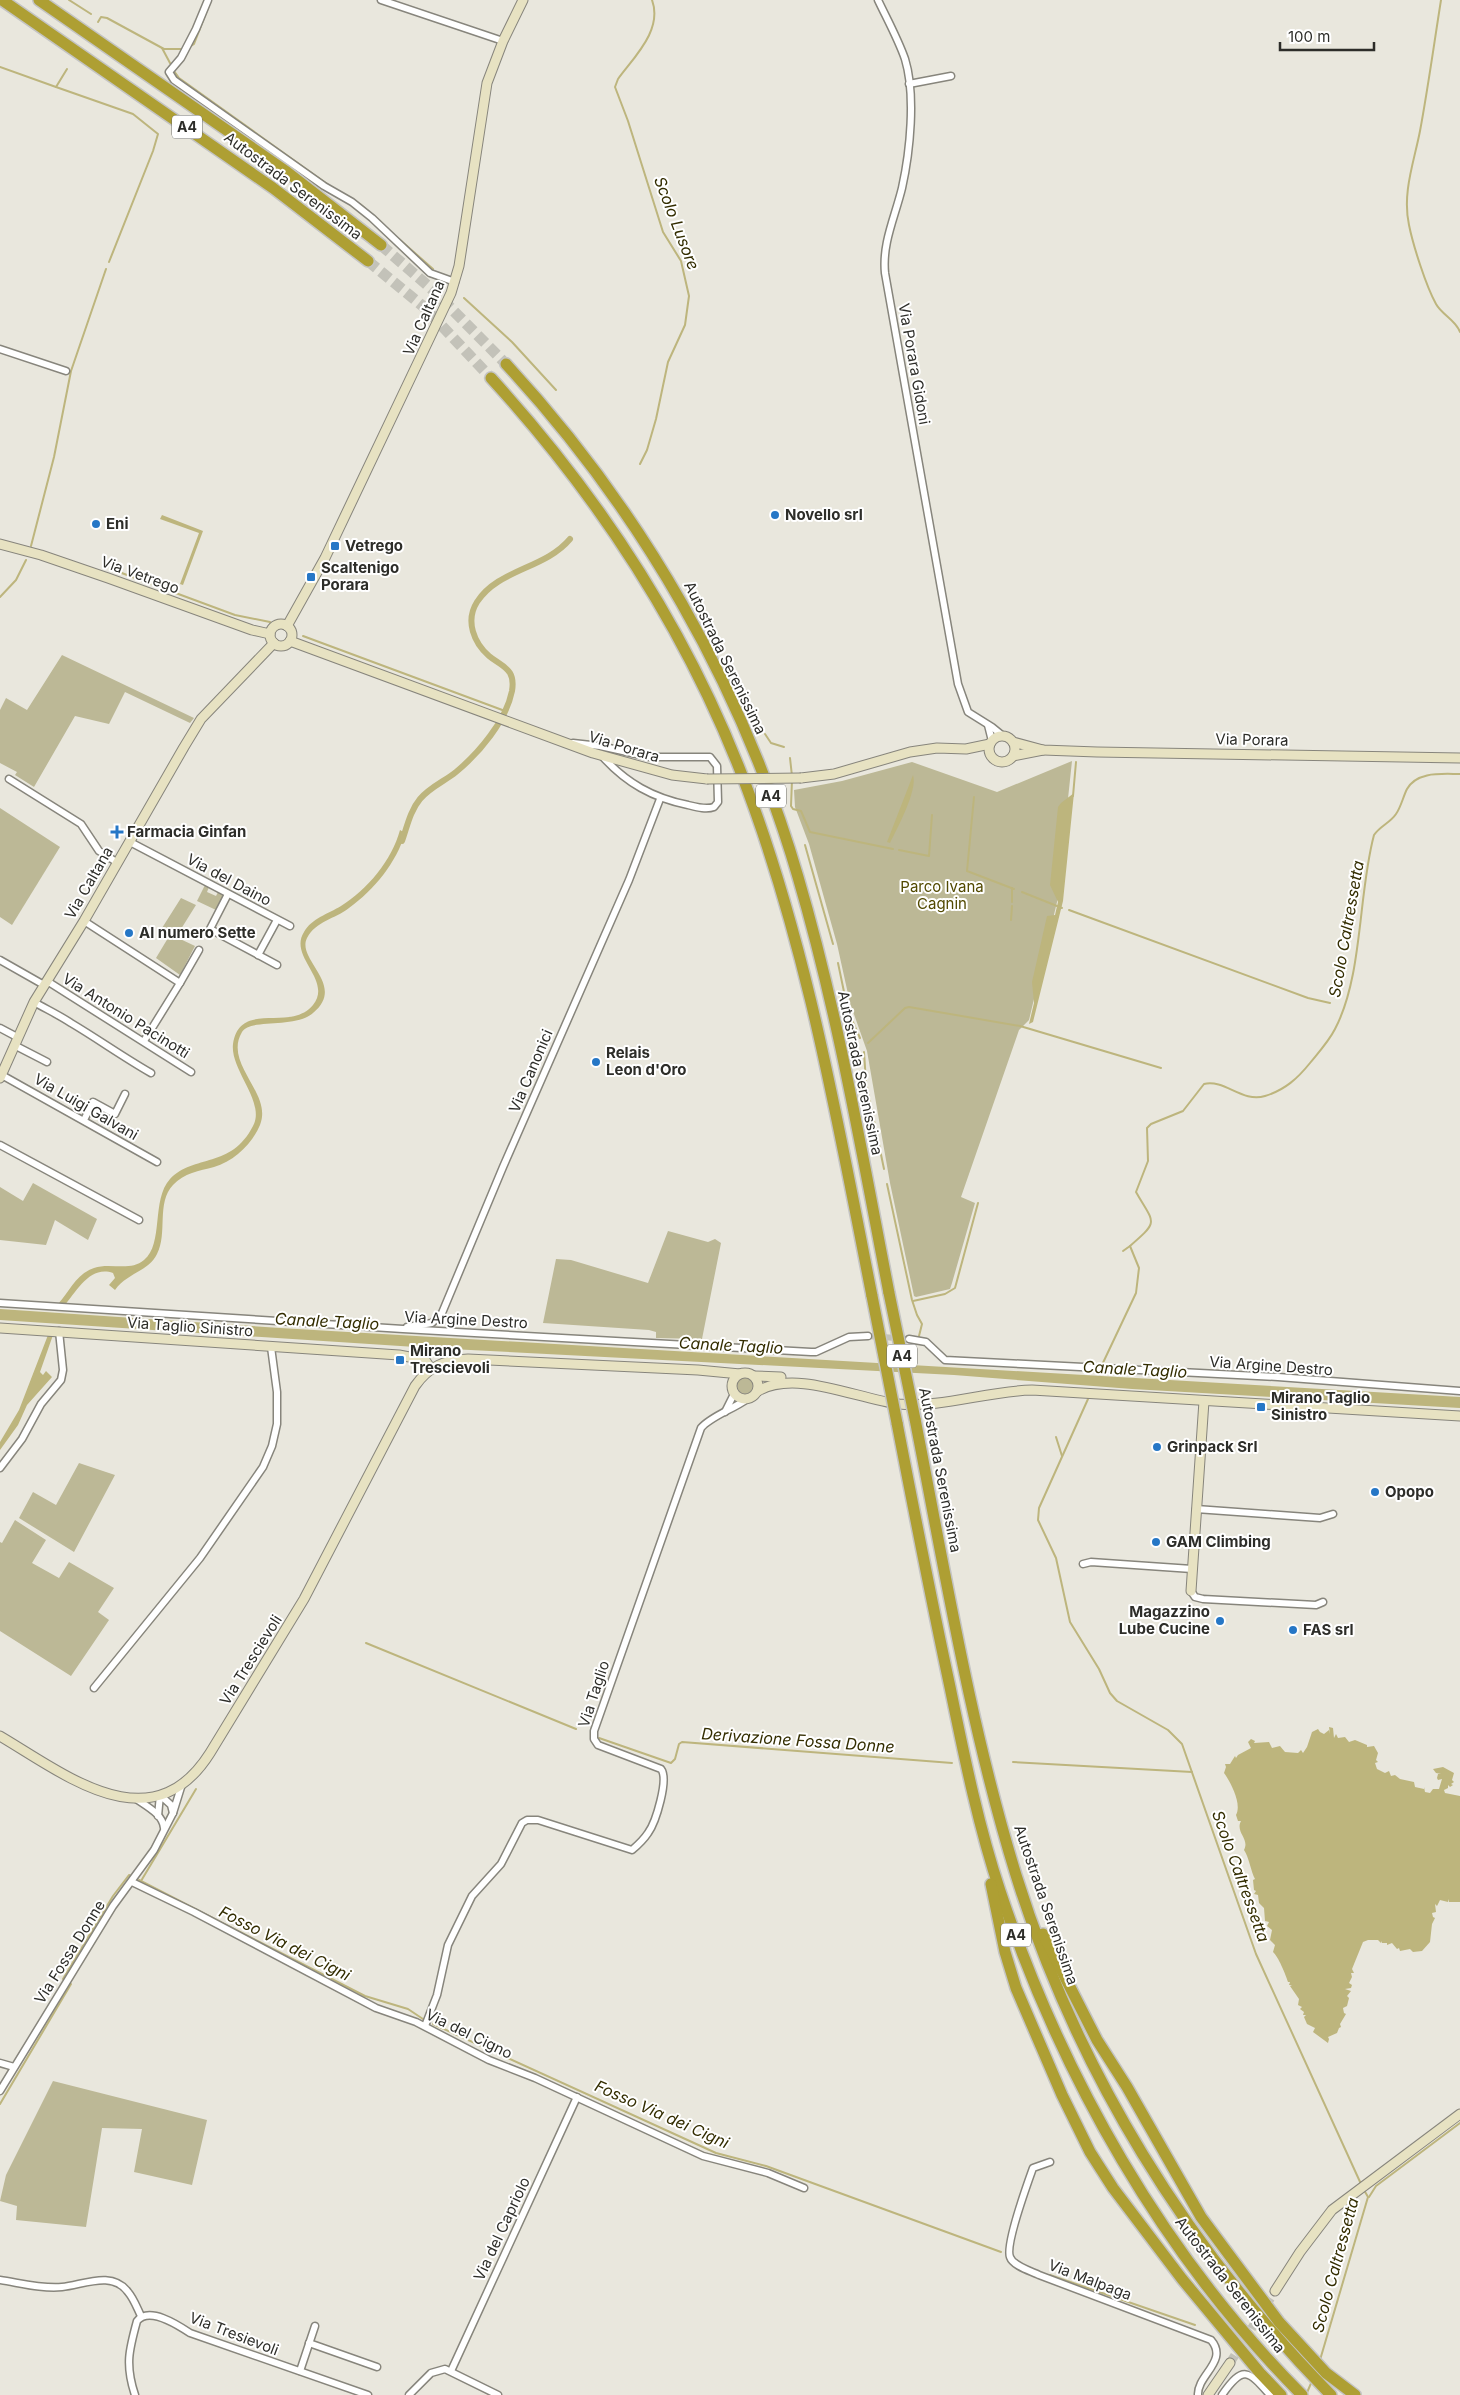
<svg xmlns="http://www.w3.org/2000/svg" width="1460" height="2395" viewBox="0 0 1460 2395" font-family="Inter,sans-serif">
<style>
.green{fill:#bcb896}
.water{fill:#bdb57d}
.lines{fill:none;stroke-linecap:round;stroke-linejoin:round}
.stream{stroke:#bdb57d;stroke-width:2}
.canal{stroke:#bdb57d;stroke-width:6}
.street-tunnel{stroke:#c3c2b9;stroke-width:6;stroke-dasharray:6 3;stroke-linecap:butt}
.secondary-tunnel{stroke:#c3c2b9;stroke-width:9;stroke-dasharray:9 4.5;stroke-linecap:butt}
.highway-tunnel{stroke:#c3c2b9;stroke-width:11;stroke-dasharray:11 5.5;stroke-linecap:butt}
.street-casing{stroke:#87857c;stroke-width:9}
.secondary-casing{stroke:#87857c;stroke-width:11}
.highway-casing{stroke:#c4c4c3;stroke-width:14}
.street{stroke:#fff;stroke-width:6}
.secondary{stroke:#e7e2c2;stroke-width:9}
.highway{stroke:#ae9f33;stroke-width:11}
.secondary-bridge-casing{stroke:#87857c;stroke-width:11;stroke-linecap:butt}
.highway-bridge-casing{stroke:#c4c4c3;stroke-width:14;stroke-linecap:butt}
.secondary-bridge{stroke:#e7e2c2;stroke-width:9}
.highway-bridge{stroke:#ae9f33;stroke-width:11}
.poi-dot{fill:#2677c6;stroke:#fff;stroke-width:2}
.labels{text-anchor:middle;stroke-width:4;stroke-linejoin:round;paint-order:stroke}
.shield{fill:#fff;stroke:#6c6c69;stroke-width:1}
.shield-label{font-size:14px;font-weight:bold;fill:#2d2d29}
.street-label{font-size:15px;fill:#2d2d29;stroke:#fff}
.poi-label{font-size:15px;font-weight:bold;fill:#2d2d29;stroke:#fff;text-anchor:start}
.park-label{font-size:15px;fill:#524901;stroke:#fff}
.water-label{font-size:16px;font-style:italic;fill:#332d00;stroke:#fff}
</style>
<rect width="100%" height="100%" fill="#e9e7dd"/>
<g class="green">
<path d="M62,655L194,718L190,723L125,692L109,724L75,716L34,787L15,775L17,772L0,763V710L6,698L27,710Z"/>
<path d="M1072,761L1057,902L1029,1020L1019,1030L961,1197L975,1203L952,1283L950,1289L916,1297L914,1296L890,1183L867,1051L850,1003L837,944L809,844L795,807L794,790L842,781L912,762L997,792Z"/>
<path d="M0,808L60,847L12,925L0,917Z"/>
<path d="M205,885L209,887L207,892L216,896L218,892L224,895L216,910L197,901Z"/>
<path d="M181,898L196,905L176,937L195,946L180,975L156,958L171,933L162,928Z"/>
<path d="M33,1183L97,1219L88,1240L55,1220L46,1245L0,1240V1187L23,1201Z"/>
<path d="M668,1231L708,1242L715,1239L721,1243L702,1339L656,1338V1332L649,1330L543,1323L556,1259L571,1260L648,1283Z"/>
<circle cx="745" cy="1386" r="8"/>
<path d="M79,1463L115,1475L74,1552L19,1518L33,1492L56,1505Z"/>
<path d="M15,1520L46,1540L32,1563L59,1578L69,1562L114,1588L98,1612L109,1620L71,1676L0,1631V1542L2,1543Z"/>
<path d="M53,2081L207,2120L192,2185L134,2172L142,2129L102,2128L86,2227L16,2220L17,2206L0,2201L6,2175Z"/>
</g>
<g class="water">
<path d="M162,515L203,531L183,585L180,584L199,533L160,519Z"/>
<path d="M913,775C918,790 897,829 890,843L887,842Z"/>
<path d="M1074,793L1063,901L1033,1022L1029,1024L1034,1003L1032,982L1047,916L1055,915L1058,902L1050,885L1058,807L1061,803Z"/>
<path d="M400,830L405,833C397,862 374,890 349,908C335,919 316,921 307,938C296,960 347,985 313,1013C295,1029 250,1018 242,1032C223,1064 273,1093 260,1125C252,1144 234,1161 214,1167C199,1171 184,1173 173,1185C156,1203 168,1233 157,1254C149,1271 127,1273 115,1290L109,1285L115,1278L113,1273C90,1265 77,1291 64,1306L58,1304C70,1291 76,1274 94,1268C110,1262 130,1272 144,1260C164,1244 151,1200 170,1179C194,1154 231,1169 253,1126C266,1102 230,1070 233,1044C240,999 290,1033 313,1005C333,980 288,957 304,932C312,918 328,914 341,906C367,890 392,860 400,830Z"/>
<path d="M0,1309L280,1328L1460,1397V1408L1132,1389L954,1375L431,1348L0,1320Z"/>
<path d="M48,1335H53L40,1372L43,1375L46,1371L52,1377L27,1405L18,1425L0,1450V1442L19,1410Z"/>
<path d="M1329,1727L1333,1728L1334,1738L1336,1734L1338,1738L1345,1737L1349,1742L1355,1740L1367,1745V1747L1374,1746L1378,1753L1376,1760L1378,1762L1375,1763L1377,1769L1385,1773L1389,1771L1391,1776L1395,1775L1400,1779L1414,1782L1415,1787L1424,1789V1787L1425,1792L1430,1793L1433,1789H1439L1442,1779L1438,1780L1437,1778L1438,1774H1441L1436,1773L1433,1769L1443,1767L1454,1773L1452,1780L1454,1782L1451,1784L1453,1785L1450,1787L1448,1785V1788L1444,1790L1445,1793L1460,1796V1902H1449L1448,1899V1902L1440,1900L1437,1906L1435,1904L1436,1912L1432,1913L1433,1917L1435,1918L1432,1924L1430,1942L1422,1951L1413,1952L1410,1949L1400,1951L1399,1948L1397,1949L1392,1943L1387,1945V1943H1382V1941L1381,1943L1378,1940H1368L1363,1942L1352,1969L1354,1973H1351L1352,1977L1349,1983L1352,1985L1351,1988L1345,1989L1351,1991L1347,1996L1349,1998L1347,2006L1343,2008L1344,2013L1346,2014L1340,2024L1341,2027L1339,2028L1337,2033L1328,2037L1329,2039L1328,2043L1313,2032L1315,2028L1307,2024L1304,2017L1306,2015H1303L1304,2012L1300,2009L1302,2007L1298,2005L1299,1999L1290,1986L1292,1985H1289L1290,1982H1288C1286,1975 1278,1956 1273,1952L1275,1945L1270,1940L1272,1930L1267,1926L1269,1922L1265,1921L1264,1908L1259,1903L1258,1895L1254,1894L1256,1891L1254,1890L1253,1880L1255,1879C1251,1872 1249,1857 1244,1850C1250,1839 1235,1832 1241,1821H1238L1236,1815C1243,1802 1227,1777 1224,1773L1226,1767L1225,1764H1230L1235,1756L1236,1758L1238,1755L1251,1748L1248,1742L1251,1739L1255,1741L1254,1743L1269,1742L1272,1748L1280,1746L1285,1752L1298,1753L1301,1750L1303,1753L1307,1747L1312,1732L1318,1729L1320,1732L1324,1734L1329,1730L1330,1734Z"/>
</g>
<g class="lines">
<g class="stream">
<path d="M69,0L91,14"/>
<path d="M1441,0C1434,44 1428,88 1420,131C1414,162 1402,193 1409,225C1413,245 1426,286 1436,304C1442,315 1456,320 1460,332"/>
<path d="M98,22L101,17L107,18L164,49H183"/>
<path d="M162,48L170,63"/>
<path d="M188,48L194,44L211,0"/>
<path d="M0,67L56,87"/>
<path d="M67,69L56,87L133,114L158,134L153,151L109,262"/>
<path d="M174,71L179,78L330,186"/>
<path d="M360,204L381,222"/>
<path d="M399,239L433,269"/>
<path d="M464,298L512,342L556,390"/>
<path d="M640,464L647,450L656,419L668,362L685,325L689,296L681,261L663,232L628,121L615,87L618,79C634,57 663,30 652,0"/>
<path d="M31,546L54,457L71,371L106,269"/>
<path d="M119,572L235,615L270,622"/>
<path d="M0,597L16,580L26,560"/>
<path d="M303,636L505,711"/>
<path d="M758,720L760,724"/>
<path d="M765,734L771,743L784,747"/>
<path d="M790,758L792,776"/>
<path d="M792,780L791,806L793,809L801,811L810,832L893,849"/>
<path d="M1073,796L1076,762"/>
<path d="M974,797L967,871L1014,889"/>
<path d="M805,845L833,944"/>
<path d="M899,850L929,856L932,815"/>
<path d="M1012,888V902"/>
<path d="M1022,892L1062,908"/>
<path d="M1069,910L1308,998L1330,1003"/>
<path d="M1011,920L1012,906"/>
<path d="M838,963L848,1011L860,1038"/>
<path d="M868,1043L905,1008L909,1007L1020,1026L1161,1068"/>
<path d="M864,1052L866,1082L884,1169"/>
<path d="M887,1184L912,1300L917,1315L922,1324L919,1336"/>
<path d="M1123,1251L1130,1246"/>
<path d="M913,1301L945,1294L955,1288L978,1203"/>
<path d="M1101,1367L1136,1293L1139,1268L1130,1246C1160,1220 1154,1224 1136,1192L1148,1161L1147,1128L1151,1124L1183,1111L1204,1084C1225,1079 1242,1103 1265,1096C1285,1090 1298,1078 1310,1063C1319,1052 1329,1041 1335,1029C1363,976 1358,894 1374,835C1380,826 1390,823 1396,814C1401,807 1403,797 1407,789C1417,771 1442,774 1460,774"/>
<path d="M1088,1399L1039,1508L1038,1520L1056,1558L1070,1622L1099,1669L1110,1693L1117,1701L1168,1730L1182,1744L1256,1954L1361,2184"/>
<path d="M1056,1437L1062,1456"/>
<path d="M366,1643L576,1729"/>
<path d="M599,1738L671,1763L675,1759L679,1744L682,1742L952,1763"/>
<path d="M1013,1762L1192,1772"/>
<path d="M139,1880L365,1996L408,2009L423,2019"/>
<path d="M141,1881L196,1789"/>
<path d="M63,1979L113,1896L129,1875L133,1877"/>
<path d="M433,2024L716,2153L766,2166L1001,2252"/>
<path d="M0,2104L71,1984"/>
<path d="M1369,2197L1376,2186L1460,2123"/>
<path d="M1050,2275L1195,2325"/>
<path d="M1320,2360L1368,2197L1364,2190"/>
<path d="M1306,2395L1312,2381"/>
</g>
<path class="canal" d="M402,841C407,827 410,811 420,799C430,787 445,781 456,772C479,753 506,721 512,691C513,685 513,678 510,673C505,665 496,662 489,656C474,643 465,621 477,602C498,569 545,569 570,539"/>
<path class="street-tunnel" d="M868,1336L909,1339"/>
<path class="secondary-tunnel" d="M1230,2363L1275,2291"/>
<g class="highway-tunnel">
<path d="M381,245L434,291L506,364"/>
<path d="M368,261L424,307L491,378"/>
</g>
<g class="street-casing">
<g id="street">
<path d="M208,0L196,29L181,58L169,72L174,80L324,186L352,202L372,218L430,273L455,282"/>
<path d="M381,0L503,41"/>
<path d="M878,0C887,19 898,39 905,59C916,95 910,152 902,188C895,217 882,243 885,273L958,684L968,712L992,727L1003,736"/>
<path d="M909,84L951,76"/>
<path d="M0,349L66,371"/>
<path d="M988,725L992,741"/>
<path d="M573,743L600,746L650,757H710L717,766L718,802L714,807C706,810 696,807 688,805C653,798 626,783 602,756"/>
<path d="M9,779L81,824L99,851L118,863"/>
<path d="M130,842L290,926"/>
<path d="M228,894L210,929L277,965"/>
<path d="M84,921L180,983L144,1041"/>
<path d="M258,955L277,920"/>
<path d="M0,960L44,985"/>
<path d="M47,981L191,1072"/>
<path d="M180,983L199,950"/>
<path d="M34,1002C46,1009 59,1015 71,1023C98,1039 123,1057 151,1073"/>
<path d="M0,1028L17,1037"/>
<path d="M14,1045L47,1062"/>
<path d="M0,1074L157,1162"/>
<path d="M84,1120L93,1102L115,1114L125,1094"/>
<path d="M0,1145L139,1220"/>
<path d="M0,1303L403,1329L811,1352H816L849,1337L868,1336"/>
<path d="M407,1327L432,1323L442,1313L503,1167L629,880L660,799"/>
<path d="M909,1339L926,1342L945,1360L1278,1377L1460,1391"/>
<path d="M725,1412L734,1394"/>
<path d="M0,1468L22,1439L41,1404L61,1380L63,1370L59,1331"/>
<path d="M1196,1509L1320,1518L1333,1514"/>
<path d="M1083,1564L1091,1562L1192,1569"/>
<path d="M1191,1591L1195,1597L1203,1599L1316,1605L1323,1602"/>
<path d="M94,1688L200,1558L263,1467L272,1446L277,1424V1392L271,1347"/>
<path d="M135,1798C146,1806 163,1814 164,1828"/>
<path d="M158,1816L160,1795L171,1805L173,1813"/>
<path d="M132,1882L194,1912L376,2008L416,2022L489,2060L535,2078L703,2156L768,2173L804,2188"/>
<path d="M425,2026L437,1995L448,1945L472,1896L501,1864L522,1823L527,1820H538L632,1850C638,1845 644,1839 648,1833C656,1822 669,1779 661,1769L598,1745L594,1739V1731L701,1428C711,1416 734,1409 747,1399"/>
<path d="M0,2063L14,2067"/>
<path d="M0,2091L113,1906L154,1850L173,1813L182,1784"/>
<path d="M1050,2162L1033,2168C1028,2182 1005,2245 1010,2257C1013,2266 1031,2271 1039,2275L1211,2340C1229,2361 1197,2375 1198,2395"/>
<path d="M0,2280C20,2283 42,2289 62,2287C83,2285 112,2270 128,2292C134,2299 137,2308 141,2316"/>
<path d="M309,2343L377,2367"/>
<path d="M300,2371L315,2326"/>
<path d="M451,2371L577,2097"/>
<path d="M135,2395C125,2365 129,2350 137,2321C149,2306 178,2325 190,2333L368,2395"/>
<path d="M409,2395L431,2373L445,2369L498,2395"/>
<path d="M1222,2395C1243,2365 1248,2370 1270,2395"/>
</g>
</g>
<g class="secondary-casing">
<g id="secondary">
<path d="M0,544L41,555L108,578L252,630L270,634"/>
<circle cx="281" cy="635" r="11"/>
<path d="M287,626L325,558L451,293L459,266L487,83L503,41L523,0"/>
<path d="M290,641L593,753L672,775L707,779"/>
<circle cx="1002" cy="749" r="13"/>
<path d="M1013,742L1043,750L1097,752L1460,758"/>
<path d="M1013,756L1043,750"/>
<path d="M801,778L834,774L910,752L937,748L966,749L990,744"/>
<path d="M0,1078L34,1002L84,921L184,747L201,719L274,643"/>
<path d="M0,1328L399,1355L425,1360L431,1369"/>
<circle cx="745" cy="1386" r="13"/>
<path d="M754,1376L781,1377"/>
<path d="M758,1391C796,1369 857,1399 899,1404C941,1408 988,1391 1032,1390L1460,1416"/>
<path d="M1191,1591L1204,1401"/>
<path d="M0,1736C66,1775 152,1845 210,1753L304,1599L415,1386C429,1366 445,1360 468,1359L698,1370L740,1374"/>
<path d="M1275,2291L1300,2252L1332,2210L1460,2114"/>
<path d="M1208,2395L1230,2363"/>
</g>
</g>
<g class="highway-casing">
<g id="highway">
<path d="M2,0L273,188L368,261"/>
<path d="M39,0L287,172L381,245"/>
<path d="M506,364C641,510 742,685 798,877C838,1013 862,1154 889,1293"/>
<path d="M491,378C596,493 683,625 740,770C806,939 837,1119 872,1296"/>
<path d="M915,1419C945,1571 970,1726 1016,1875C1077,2071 1187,2249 1331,2395"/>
<path d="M897,1423C914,1511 931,1599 950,1687C964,1755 978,1825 1000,1891C1062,2077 1163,2255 1302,2395"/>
<path d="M991,1884L1005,1952L1016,1988L1062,2095L1090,2152L1113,2188L1182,2279L1260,2373L1281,2395"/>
<path d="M1043,1934L1097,2040L1127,2087L1201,2217L1279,2322L1326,2373L1355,2395"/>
</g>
</g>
<use href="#street" class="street"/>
<use href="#secondary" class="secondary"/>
<use href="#highway" class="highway"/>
<g class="secondary-bridge-casing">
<path id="secondary-bridge" d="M707,779L801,778"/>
</g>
<g class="highway-bridge-casing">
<g id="highway-bridge">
<path d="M889,1293L915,1419"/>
<path d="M872,1296L897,1423"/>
</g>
</g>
<use href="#secondary-bridge" class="secondary-bridge"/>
<use href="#highway-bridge" class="highway-bridge"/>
</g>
<g class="poi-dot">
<circle cx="775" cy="515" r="5"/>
<circle cx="96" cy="524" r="5"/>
<rect x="330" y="541" width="10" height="10" rx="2.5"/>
<rect x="306" y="572" width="10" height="10" rx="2.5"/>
<path d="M114.5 824.5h5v5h5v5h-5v5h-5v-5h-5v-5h5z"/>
<circle cx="129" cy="933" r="5"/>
<circle cx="596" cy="1062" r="5"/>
<rect x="395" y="1355" width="10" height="10" rx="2.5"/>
<rect x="1256" y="1402" width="10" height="10" rx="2.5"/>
<circle cx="1157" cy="1447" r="5"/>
<circle cx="1375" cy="1492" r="5"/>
<circle cx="1156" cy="1542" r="5"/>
<circle cx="1220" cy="1621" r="5"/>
<circle cx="1293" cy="1630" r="5"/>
</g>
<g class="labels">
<g class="shield">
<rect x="172" y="115.5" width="30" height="23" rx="4"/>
<rect x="756" y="784.5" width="30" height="23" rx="4"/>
<rect x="887" y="1344.5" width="30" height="23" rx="4"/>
<rect x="1001" y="1923.5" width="30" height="23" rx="4"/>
</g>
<g class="shield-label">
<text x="187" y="132">A4</text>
<text x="771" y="801">A4</text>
<text x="902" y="1361">A4</text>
<text x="1016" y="1940">A4</text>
</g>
<g class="street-label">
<text transform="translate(293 186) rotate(37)" y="5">Autostrada Serenissima</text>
<text transform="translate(424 318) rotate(-66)" y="5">Via Caltana</text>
<text transform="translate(914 364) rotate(80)" y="5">Via Porara Gidoni</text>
<text transform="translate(140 575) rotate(20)" y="5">Via Vetrego</text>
<text transform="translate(725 658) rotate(64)" y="5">Autostrada Serenissima</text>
<text transform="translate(1252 740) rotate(1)" y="5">Via Porara</text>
<text transform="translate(624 747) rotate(17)" y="5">Via Porara</text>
<text transform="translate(229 880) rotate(28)" y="5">Via del Daino</text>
<text transform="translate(89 883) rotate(-60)" y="5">Via Caltana</text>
<text transform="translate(126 1016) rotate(32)" y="5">Via Antonio Pacinotti</text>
<text transform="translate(531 1071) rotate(-67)" y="5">Via Canonici</text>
<text transform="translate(860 1073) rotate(78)" y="5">Autostrada Serenissima</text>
<text transform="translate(86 1107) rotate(30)" y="5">Via Luigi Galvani</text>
<text transform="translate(466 1320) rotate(3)" y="5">Via Argine Destro</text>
<text transform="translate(190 1327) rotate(4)" y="5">Via Taglio Sinistro</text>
<text transform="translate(1271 1366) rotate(4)" y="5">Via Argine Destro</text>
<text transform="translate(940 1470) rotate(79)" y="5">Autostrada Serenissima</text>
<text transform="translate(251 1660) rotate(-58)" y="5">Via Trescievoli</text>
<text transform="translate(594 1694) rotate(-72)" y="5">Via Taglio</text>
<text transform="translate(1046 1905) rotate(71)" y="5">Autostrada Serenissima</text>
<text transform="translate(70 1952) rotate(-58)" y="5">Via Fossa Donne</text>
<text transform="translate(469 2034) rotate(26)" y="5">Via del Cigno</text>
<text transform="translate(502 2229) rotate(-65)" y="5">Via del Capriolo</text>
<text transform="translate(1090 2280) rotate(21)" y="5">Via Malpaga</text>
<text transform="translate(1230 2285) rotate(52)" y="5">Autostrada Serenissima</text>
<text transform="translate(234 2334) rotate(21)" y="5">Via Tresievoli</text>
</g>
<g class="poi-label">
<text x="785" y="520">Novello srl</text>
<text x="106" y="529">Eni</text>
<text x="345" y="551">Vetrego</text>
<text x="321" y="573">Scaltenigo<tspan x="321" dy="17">Porara</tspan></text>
<text x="127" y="837">Farmacia Ginfan</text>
<text x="139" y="938">Al numero Sette</text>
<text x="606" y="1058">Relais<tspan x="606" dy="17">Leon d'Oro</tspan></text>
<text x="410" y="1356">Mirano<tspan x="410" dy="17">Trescievoli</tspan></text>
<text x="1271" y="1403">Mirano Taglio<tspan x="1271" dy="17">Sinistro</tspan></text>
<text x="1167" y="1452">Grinpack Srl</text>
<text x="1385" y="1497">Opopo</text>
<text x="1166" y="1547">GAM Climbing</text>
<text x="1210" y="1617" text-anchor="end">Magazzino<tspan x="1210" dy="17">Lube Cucine</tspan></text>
<text x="1303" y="1635">FAS srl</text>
</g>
<g class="park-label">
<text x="942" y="892">Parco Ivana<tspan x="942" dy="17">Cagnin</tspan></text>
</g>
<g class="water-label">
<text transform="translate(677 223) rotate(69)" y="6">Scolo Lusore</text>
<text transform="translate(1346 929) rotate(-80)" y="6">Scolo Caltressetta</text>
<text transform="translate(327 1321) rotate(3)" y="6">Canale Taglio</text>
<text transform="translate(731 1345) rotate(3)" y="6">Canale Taglio</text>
<text transform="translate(1135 1369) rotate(3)" y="6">Canale Taglio</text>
<text transform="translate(798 1740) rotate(4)" y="6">Derivazione Fossa Donne</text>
<text transform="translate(1241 1876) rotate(70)" y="6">Scolo Caltressetta</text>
<text transform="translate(285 1943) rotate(27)" y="6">Fosso Via dei Cigni</text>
<text transform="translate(662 2114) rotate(24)" y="6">Fosso Via dei Cigni</text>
<text transform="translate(1335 2265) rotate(-75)" y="6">Scolo Caltressetta</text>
</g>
</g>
<path d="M1280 42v8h94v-8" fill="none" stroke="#2d2d29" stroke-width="2.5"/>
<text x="1288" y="42" font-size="15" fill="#2d2d29" stroke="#ffffff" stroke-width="4" paint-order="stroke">100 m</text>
</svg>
